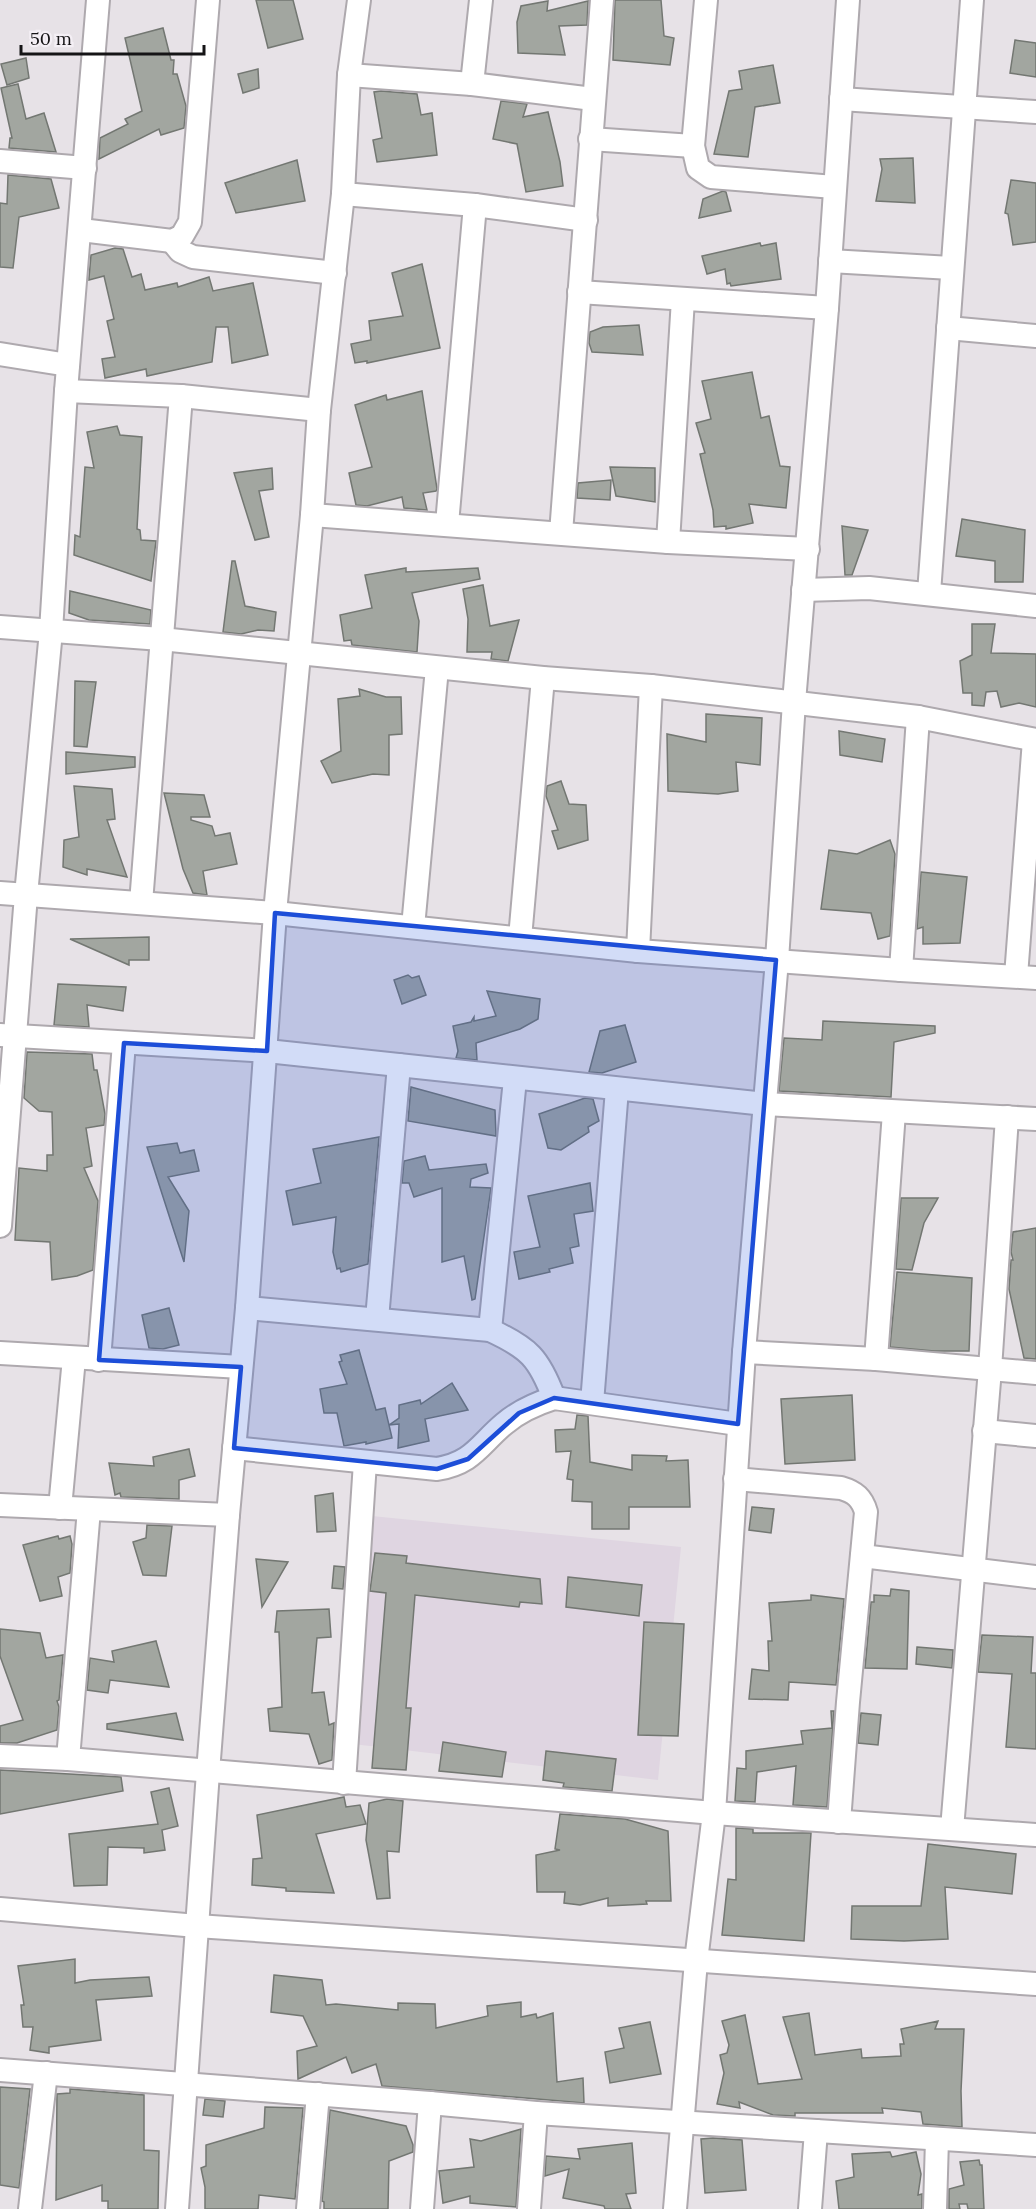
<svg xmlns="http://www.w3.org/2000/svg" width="1036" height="2209" viewBox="0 0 1036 2209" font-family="Lora,serif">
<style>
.built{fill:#dfd5e1}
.building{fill:#a2a6a0;stroke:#737772;stroke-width:1.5}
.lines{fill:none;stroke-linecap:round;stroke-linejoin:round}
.minor-casing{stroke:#aea9ae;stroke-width:26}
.minor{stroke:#fff;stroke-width:22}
.marked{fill:#1d4ed8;fill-opacity:0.2;stroke:#1d4ed8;stroke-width:4.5;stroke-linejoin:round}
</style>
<rect width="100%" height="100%" fill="#e7e2e7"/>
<path class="built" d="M362,1515L681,1547L658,1780L353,1744Z"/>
<g class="building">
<path d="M256,0H293L303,39L268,48Z"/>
<path d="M615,0H661L664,36L674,38L670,65L613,60Z"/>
<path d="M548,1L547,11L588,1L587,25L559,26L565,55L518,53L517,22L521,6Z"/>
<path d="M163,28L171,60H174L173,74H177L186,106L184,128L161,135L159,129L99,159L100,138L128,124L125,119L142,111L125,38Z"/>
<path d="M1015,40L1036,43V77L1010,73Z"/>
<path d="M26,58L29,78L7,85L1,64Z"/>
<path d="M773,65L780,103L755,107L748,157L714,154L729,91L742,89L739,71Z"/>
<path d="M258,69L259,88L243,93L238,74Z"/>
<path d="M18,84L26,119L44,113L56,152L9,148L10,138H12L1,88Z"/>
<path d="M381,91L417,94L421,115L432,113L437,155L377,162L373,140L382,138L374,92Z"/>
<path d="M501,101L527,104L523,117L548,112L560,162L563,186L526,192L517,144L493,139Z"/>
<path d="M913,158L915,203L876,201L882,169L880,159Z"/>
<path d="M297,160L305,201L236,213L225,183Z"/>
<path d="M8,175L51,179L59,208L19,217L13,268L0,267V203L7,204Z"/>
<path d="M1011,180L1036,183V242L1013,245L1008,214L1005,213Z"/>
<path d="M723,191L726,192L731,211L699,218L703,199Z"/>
<path d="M760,243L761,246L776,243L781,279L731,286L730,283L727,284L725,269L707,274L702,256Z"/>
<path d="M115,248L123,249L132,277L141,274L145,290L177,283L178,287L209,277L213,291L253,283L268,355L232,363L228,327H216L212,362L147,376L146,369L105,378L102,359L115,357L107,321L114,319L104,276L89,280V278L91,255Z"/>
<path d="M422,264L440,348L367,363V361L355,363L351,344L371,340L369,321L403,316L392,273Z"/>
<path d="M639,325L643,355L592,352L589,343L590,332L603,327Z"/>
<path d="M752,372L761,418L769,416L780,466L790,467L786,508L749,504L753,523L726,529V526L714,527L713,510L700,454L705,453L696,423L711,419L702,381Z"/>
<path d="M422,391L437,489L436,491L423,493L427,510L404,508L402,497L367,506L356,505L349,473L372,467L355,405L386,395L387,400Z"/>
<path d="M117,426L120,435L142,437L137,529L140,530L141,540L156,541L151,581L74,555L75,535L80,537L85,467L94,468L87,432Z"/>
<path d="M610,467L655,468V502L616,496Z"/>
<path d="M272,468L273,489L259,491L269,537L255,540L234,473Z"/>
<path d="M611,480L610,500L577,498L578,483Z"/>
<path d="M962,519L1025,530L1023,582H995V561L956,556Z"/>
<path d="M842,526L868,530L852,575H845Z"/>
<path d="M232,561H235L245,606L276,612L274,631L258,630L241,634L223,632Z"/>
<path d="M406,568V572L478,568L480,579L412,593L419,621L417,652L352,645L351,640L344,641L340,615L372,608L365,575Z"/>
<path d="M483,585L490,626L519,620L508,661L491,659L492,652H467L468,619L463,589Z"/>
<path d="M70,591L151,610L150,624L89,620L69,613Z"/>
<path d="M972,624H995L991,653L1036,654V707L1019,703L1001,707L997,691L986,692L984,706L972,705V693H963L960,661L972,655Z"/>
<path d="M75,681L96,682L87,747L74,746Z"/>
<path d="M359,689L386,697H401L402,734L389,735V775L373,774L332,783L321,761L341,751L338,699L360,696Z"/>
<path d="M706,714L762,718L760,765L736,762L738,791L718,794L668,791L667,734L706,742Z"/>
<path d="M839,731L885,739L882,762L840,755Z"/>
<path d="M66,752L135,757V767L66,774Z"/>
<path d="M561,781L569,804L586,805L588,840L558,849L552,831L558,830L546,796L547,786Z"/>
<path d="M74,786L112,789L115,819L107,820L127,877L87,869V875L63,867L64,840L79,837Z"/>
<path d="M164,793L204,795L210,817H191V820L212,826L215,836L230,833L237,864L203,871L207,895L193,893L183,869Z"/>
<path d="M890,840L895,854L890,936L878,939L871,913L821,909L829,850L857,854Z"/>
<path d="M921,872L967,877L960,943L923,944V927L917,929Z"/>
<path d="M149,937V960H129V965L70,939Z"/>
<path d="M408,975L412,978L419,976L426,995L402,1004L394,980Z"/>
<path d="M58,984L126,987L123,1011L87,1005L89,1027L54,1025Z"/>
<path d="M487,991L540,999L538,1019L520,1029L476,1043L477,1060L456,1058L458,1051L453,1026L471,1022L474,1017V1021L496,1016Z"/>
<path d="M823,1021L935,1026V1033L894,1042L891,1097L779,1091L784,1038L822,1040Z"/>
<path d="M625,1025L636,1062L602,1073L589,1072L600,1031Z"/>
<path d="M27,1052L92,1054L94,1070H97L105,1114L104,1125L86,1128L92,1166L84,1168L98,1201L93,1270L77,1276L52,1280L50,1242L15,1240L19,1168L47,1171V1155H53L52,1112L39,1111L24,1098Z"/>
<path d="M411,1087L495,1110L496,1136L408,1121Z"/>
<path d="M585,1098L593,1099L599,1121L588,1127L589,1132L561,1150L548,1148L539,1114Z"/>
<path d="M379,1137L368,1264L341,1272L340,1268L337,1269L333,1252L336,1217L293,1225L286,1191L321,1183L313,1149Z"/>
<path d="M177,1143L180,1153L194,1150L199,1171L168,1177L189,1211L184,1262L147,1147Z"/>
<path d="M425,1156L429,1170L486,1164L488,1173L471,1179L470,1187L491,1188L475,1299L472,1300L464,1256L442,1262V1188L414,1197L409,1183H402L404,1161Z"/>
<path d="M590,1183L593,1211L574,1214L579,1246L570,1248L573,1263L549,1269L550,1272L519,1279L514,1252L540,1247L528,1196Z"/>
<path d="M901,1198H938L924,1223L912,1270L896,1269Z"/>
<path d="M1036,1228V1359L1024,1358L1009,1289L1011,1260H1013L1011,1252L1013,1232Z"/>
<path d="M897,1272L972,1278L969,1351H934L890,1347Z"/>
<path d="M169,1308L179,1345L163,1349L149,1348L142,1315Z"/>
<path d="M359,1350L376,1410L385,1408L389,1425L399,1418V1405L420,1400L421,1404L452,1383L468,1410L425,1419L429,1441L398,1448L399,1424L389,1425L392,1438L366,1444V1442L344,1446L337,1413H324L320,1389L347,1384L339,1362L342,1361L340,1355Z"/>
<path d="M852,1395L855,1460L785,1464L781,1399Z"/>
<path d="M577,1415L588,1416L590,1462L632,1470V1455L667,1456L666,1461L688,1460L690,1507H629V1529H592V1502L572,1501L573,1480L567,1479L571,1451L556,1452L555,1430L575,1429Z"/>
<path d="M189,1449L195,1476L179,1480V1499L121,1497L120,1493L115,1495L109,1463L154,1466L153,1457Z"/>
<path d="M333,1493L336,1531L317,1532L315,1496Z"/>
<path d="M752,1507L774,1509L771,1533L749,1530Z"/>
<path d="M147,1525L172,1526L166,1576L143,1575L133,1542L146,1538Z"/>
<path d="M58,1536L59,1539L70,1536L72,1544L70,1573L58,1577L62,1596L40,1601L23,1545Z"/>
<path d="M375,1553L407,1556L406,1563L540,1579L542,1604L520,1602L519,1607L415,1595L406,1708H411L406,1770L372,1768L386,1593L370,1591Z"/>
<path d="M256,1559L288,1562L262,1607Z"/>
<path d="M334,1566L345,1567L343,1589L332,1588Z"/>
<path d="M568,1577L642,1585L639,1616L566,1607Z"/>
<path d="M891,1589L909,1591L907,1669L865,1668L871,1602H874V1595L890,1596Z"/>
<path d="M811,1595L844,1599L836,1685L789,1682L788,1700L749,1699L752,1669L769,1671L768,1641H772L769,1603L811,1600Z"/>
<path d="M329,1609L331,1637L317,1638L312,1693L324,1692L329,1725L334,1723L332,1760L319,1764L309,1734L270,1731L268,1709L282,1707L279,1632H275L277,1611Z"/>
<path d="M644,1622L684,1624L678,1736L638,1735Z"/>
<path d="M0,1629L40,1633L46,1658L63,1655L59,1700L57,1701L59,1707L57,1730L17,1743H0V1726L23,1720L0,1656Z"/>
<path d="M982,1635L1033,1637L1031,1673H1036V1749L1006,1747L1012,1674L978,1672Z"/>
<path d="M156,1641L169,1687L110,1680L108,1693L87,1690L90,1658L114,1662L112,1651Z"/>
<path d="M917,1647L953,1650L952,1668L916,1664Z"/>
<path d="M831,1711H834L827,1807L793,1805L796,1766L757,1772L755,1802L735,1801L737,1768L746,1769V1751L803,1744L801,1731L832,1728Z"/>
<path d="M176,1713L183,1740L107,1729V1724Z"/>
<path d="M861,1713L881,1715L878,1745L858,1743Z"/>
<path d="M443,1742L506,1752L502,1777L439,1771Z"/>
<path d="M546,1751L616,1759L612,1791L563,1787L564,1783L543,1780Z"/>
<path d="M0,1770L121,1777L123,1791L0,1814Z"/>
<path d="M169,1788L178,1826L162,1830L165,1850L144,1853V1848L108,1847L107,1885L74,1886L69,1834L158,1824L151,1792Z"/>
<path d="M344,1797L346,1807L360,1805L366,1824L316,1834L334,1893L286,1891V1888L252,1885L253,1859L262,1858L257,1815Z"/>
<path d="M387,1799L403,1801L399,1852L387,1851L390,1898L377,1899L366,1840L369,1803Z"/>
<path d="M560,1814L625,1819L668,1831L671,1901H646L647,1904L608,1906V1898L580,1905L564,1903L565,1892H537L536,1855L560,1850L555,1849Z"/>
<path d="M736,1828L753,1829V1833H811L804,1941L722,1935L728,1879L736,1880Z"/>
<path d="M928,1844L1016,1854L1012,1894L945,1887L948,1939L904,1941L851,1939L852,1906H921Z"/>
<path d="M75,1959V1983L90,1980L149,1977L152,1996L96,2000L101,2040L49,2047V2053L30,2050L33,2027H23L21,2005H24L18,1966Z"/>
<path d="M274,1975L322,1980L326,2005L336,2004L398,2010V2003L435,2004L436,2028L488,2016L487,2006L521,2002V2017L536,2014L537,2018L553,2013L557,2082L583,2078L584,2103L382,2086L376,2064L352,2073L346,2057L298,2079L297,2051L317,2046L303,2016L271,2012Z"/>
<path d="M809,2013L815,2055L861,2049L862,2058L901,2056L900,2044H904L901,2029L938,2021L935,2029H964L961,2091L962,2127L923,2124L921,2112L882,2108L883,2113H795V2116L773,2115L739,2102L740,2108L717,2104L724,2073L720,2055L727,2053L729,2045L722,2021L745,2015L758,2084L802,2079L783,2017Z"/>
<path d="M650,2022L661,2074L610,2083L605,2052L624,2048L619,2028Z"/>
<path d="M0,2087L30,2089L19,2188L0,2185Z"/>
<path d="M70,2089L144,2095V2150L159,2151L158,2209H108V2201H102V2185L56,2200L57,2094L70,2093Z"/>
<path d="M205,2099L225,2101L223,2117L203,2115Z"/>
<path d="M265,2107L303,2108L295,2199L259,2195L258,2209H205V2187L201,2168L206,2166V2145L264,2128Z"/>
<path d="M330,2110L406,2126L413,2145V2152L389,2161L388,2209H324V2202L322,2201Z"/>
<path d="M521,2129L516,2207L470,2203V2196L443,2203L439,2171L474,2167L470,2139L481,2141Z"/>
<path d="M713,2138L742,2140L746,2190L705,2193L701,2139Z"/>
<path d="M632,2143L636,2193L626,2194L631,2209H605L604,2206L563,2198L569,2169L545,2176L546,2156L580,2159L578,2149Z"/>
<path d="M890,2152L892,2157L916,2152L921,2174L918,2195L922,2194V2209H839L836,2181L854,2177L852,2154Z"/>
<path d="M979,2160L980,2165H982L984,2209H968L967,2204H959L960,2209H949V2189L964,2185L960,2162Z"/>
</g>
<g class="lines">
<g class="minor-casing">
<g id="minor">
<path d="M706,0L693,146L698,168L711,177L834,187"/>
<path d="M349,75L472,84L593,99"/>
<path d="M472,84L481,0"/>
<path d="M841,99L1036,112"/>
<path d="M590,139L693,146"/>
<path d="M0,161L85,168"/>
<path d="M343,194L475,205L586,220"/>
<path d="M81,230L172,241L182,236L190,222L208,0"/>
<path d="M172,241L180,251L193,257L335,273"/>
<path d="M830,261L951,268"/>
<path d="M579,292L827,308"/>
<path d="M948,328L1036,336"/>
<path d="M0,354L68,365"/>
<path d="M66,391L181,396L319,410"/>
<path d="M312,515L668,542L808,549"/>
<path d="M447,524L475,205"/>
<path d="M561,533L602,0"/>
<path d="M668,542L683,299"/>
<path d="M803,590L869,588L1036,606"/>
<path d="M929,593L972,0"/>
<path d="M0,627L161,639L543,678L651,686L918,717L1036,740"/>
<path d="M0,893L275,913L638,951L901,970L1036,978"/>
<path d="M141,903L181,396"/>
<path d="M413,927L437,668"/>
<path d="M520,938L543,678"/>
<path d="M638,951L651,686"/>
<path d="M901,970L918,717"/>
<path d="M1016,976L1034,740"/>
<path d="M0,1035L267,1051L765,1104L1036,1119"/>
<path d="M0,1226L26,895L51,631L66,391L98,0"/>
<path d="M247,1308L490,1330C529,1348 539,1358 554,1398"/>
<path d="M377,1319L399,1065"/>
<path d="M490,1330L515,1079"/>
<path d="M744,1352L876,1359L1036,1373"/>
<path d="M0,1353L241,1367"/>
<path d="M876,1359L894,1112"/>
<path d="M99,1360L124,1043"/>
<path d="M592,1403L617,1089"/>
<path d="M984,1431L1036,1436"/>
<path d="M234,1448L437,1469C473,1463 479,1445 504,1424C519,1411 535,1404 554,1398L738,1424"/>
<path d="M735,1479L841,1488C855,1492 862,1498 866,1512L848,1702L839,1822"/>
<path d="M0,1505L228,1515"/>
<path d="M60,1508L74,1358"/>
<path d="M862,1556L1036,1577"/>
<path d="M0,1756L68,1759L714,1813L1036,1835"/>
<path d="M68,1759L89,1509"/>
<path d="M344,1783L365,1462"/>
<path d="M952,1829L990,1369L1007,1117"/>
<path d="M0,1909L197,1926L1036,1984"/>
<path d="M0,2070L430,2103L536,2113L1036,2145"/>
<path d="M30,2209L46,2073"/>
<path d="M177,2209L208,1772L228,1515L247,1308L275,913L312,515L319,410L343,194L349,75L359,0"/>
<path d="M308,2209L318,2094"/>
<path d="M422,2209L430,2103"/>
<path d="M529,2209L536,2113"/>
<path d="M675,2209L696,1961L714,1813L744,1352L777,960L794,702L827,308L848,0"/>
<path d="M810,2209L816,2131"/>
<path d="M935,2209L937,2139"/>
</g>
</g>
<use href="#minor" class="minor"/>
</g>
<path class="marked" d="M275,913L776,960L738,1424L554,1398L519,1413L468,1459L437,1469L234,1448L241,1367L99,1360L124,1043L267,1051Z"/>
<path d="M21 45v9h183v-9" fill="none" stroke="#151416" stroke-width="3"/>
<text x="30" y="45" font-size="18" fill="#151416" stroke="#f4eff5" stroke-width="4.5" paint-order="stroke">50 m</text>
</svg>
